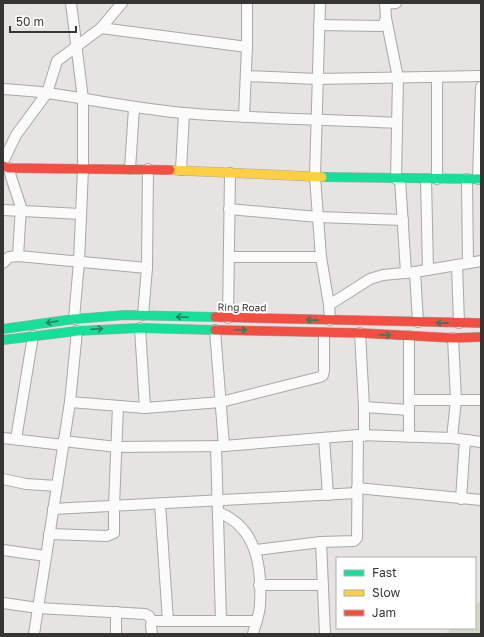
<svg xmlns="http://www.w3.org/2000/svg" width="484" height="637" viewBox="0 0 484 637" font-family="'Golos Text',sans-serif">
<style>
.green{fill:#d2d9c3}
.lines{fill:none;stroke-linecap:round;stroke-linejoin:round}
.street-casing{stroke:#a9a7a7;stroke-width:12}
.fast-casing{stroke:#a9a7a7;stroke-width:10}
.slow-casing{stroke:#a9a7a7;stroke-width:10}
.jam-casing{stroke:#a9a7a7;stroke-width:10}
.street{stroke:#fbfbfb;stroke-width:10}
.fast{stroke:#16e098;stroke-width:9}
.slow{stroke:#ffcf43;stroke-width:9}
.jam{stroke:#f24e42;stroke-width:9}
.oneway{stroke:#288261}
.labels{text-anchor:middle;stroke-width:4;stroke-linejoin:round;paint-order:stroke}
.street-label{font-size:10px;fill:#373534;stroke:#fff}
</style>
<rect width="100%" height="100%" fill="#e6e3e2"/>
<path class="green" d="M481,600V634H445L452,628H475V606Z"/>
<g class="lines">
<g class="street-casing">
<g id="street">
<path d="M71,3L83,99V169L79,262L74,319"/>
<path d="M320,3L315,177L321,257L329,305L330,320"/>
<path d="M385,3L386,18L398,78L396,179"/>
<path d="M385,4L396,3"/>
<path d="M319,25L381,26L384,23L386,18"/>
<path d="M101,28L247,47"/>
<path d="M246,76L317,79L481,76"/>
<path d="M437,77V179"/>
<path d="M3,89C18,90 33,91 48,93C94,100 138,109 184,113C255,119 326,119 397,123"/>
<path d="M244,117L247,47V3"/>
<path d="M3,162L16,135L47,93L57,61L101,28L122,3"/>
<path d="M9,168L11,177L21,207L18,256"/>
<path d="M130,169L134,108"/>
<path d="M181,170L184,113"/>
<path d="M400,179L406,273"/>
<path d="M426,179L428,270"/>
<path d="M467,179L468,263"/>
<path d="M478,179L481,87"/>
<path d="M229,209L318,217L403,220"/>
<path d="M3,210L81,214"/>
<path d="M229,257H321"/>
<path d="M3,263L9,257L18,256L147,268"/>
<path d="M457,265L459,323"/>
<path d="M415,272L418,322"/>
<path d="M329,305L370,279L383,275L415,272L481,261"/>
<path d="M143,315L147,268L148,169"/>
<path d="M228,318L230,173"/>
<path d="M140,328L145,408"/>
<path d="M215,330L224,446"/>
<path d="M360,333L364,407V436"/>
<path d="M409,336V437"/>
<path d="M410,400H481"/>
<path d="M70,402L145,408L221,402L320,377L323,375L324,371V333"/>
<path d="M364,407L409,410"/>
<path d="M3,438L63,445"/>
<path d="M324,438L328,495"/>
<path d="M452,438L456,400L453,338"/>
<path d="M16,439L33,336"/>
<path d="M63,441L117,447L224,446L358,435L452,438L481,442"/>
<path d="M216,446L221,621"/>
<path d="M3,479L26,484L57,486"/>
<path d="M357,488L481,500"/>
<path d="M461,499L465,440"/>
<path d="M160,504L168,621"/>
<path d="M53,509L357,493"/>
<path d="M218,512C257,527 262,567 260,604C260,614 255,624 253,634"/>
<path d="M49,534L107,536L114,533V506L118,406"/>
<path d="M321,542L325,634"/>
<path d="M3,550L46,556"/>
<path d="M256,550L321,542L354,541L357,538L358,435"/>
<path d="M259,585H323"/>
<path d="M3,603L38,608L145,614L149,616L152,621"/>
<path d="M34,634L70,402L77,331"/>
<path d="M116,634V612"/>
<path d="M152,634L151,626L152,621H257"/>
</g>
</g>
<g class="fast-casing">
<g id="fast">
<path d="M322,177L481,179"/>
<path d="M3,329L74,319L125,315L215,317"/>
<path d="M3,340L77,331L140,328L215,330"/>
</g>
</g>
<g class="slow-casing">
<path id="slow" d="M170,170L322,177"/>
</g>
<g class="jam-casing">
<g id="jam">
<path d="M3,166L9,168L170,170"/>
<path d="M215,317L481,323"/>
<path d="M215,330L360,333L453,338L481,337"/>
</g>
</g>
<use href="#street" class="street"/>
<use href="#fast" class="fast"/>
<use href="#slow" class="slow"/>
<use href="#jam" class="jam"/>
</g>
<defs><path id="oneway-shaft" d="M-6 0H5M1.5-3L5.5 0L1.5 3" fill="none" stroke-width="1.6" stroke-linecap="round" stroke-linejoin="round"/></defs>
<g class="oneway">
<use href="#oneway-shaft" transform="translate(182 317) rotate(-178)"/>
<use href="#oneway-shaft" transform="translate(312 320) rotate(-179)"/>
<use href="#oneway-shaft" transform="translate(52 322) rotate(172)"/>
<use href="#oneway-shaft" transform="translate(442 323) rotate(-179)"/>
<use href="#oneway-shaft" transform="translate(97 329) rotate(-4)"/>
<use href="#oneway-shaft" transform="translate(241 330) rotate(2)"/>
<use href="#oneway-shaft" transform="translate(385 335) rotate(3)"/>
</g>
<g class="labels">
<g class="street-label">
<text transform="translate(242 307) rotate(1)" y="4">Ring Road</text>
</g>
</g>
<rect width="484" height="637" fill="none" stroke="#373534" stroke-width="8"/>
<rect x="336" y="557" width="140" height="72" fill="#ffffff" stroke="#afaeae"/>
<rect x="344" y="570" width="20" height="6" fill="#16e098" stroke="#afaeae"/>
<text x="372" y="577" font-size="12" fill="#373534">Fast</text>
<rect x="344" y="590" width="20" height="6" fill="#ffcf43" stroke="#afaeae"/>
<text x="372" y="597" font-size="12" fill="#373534">Slow</text>
<rect x="344" y="610" width="20" height="6" fill="#f24e42" stroke="#afaeae"/>
<text x="372" y="617" font-size="12" fill="#373534">Jam</text>
<path d="M10 26v6h66v-6" fill="none" stroke="#373534" stroke-width="2"/>
<text x="16" y="26" font-size="12" fill="#373534" stroke="#ffffff" stroke-width="3" paint-order="stroke">50 m</text>
</svg>
